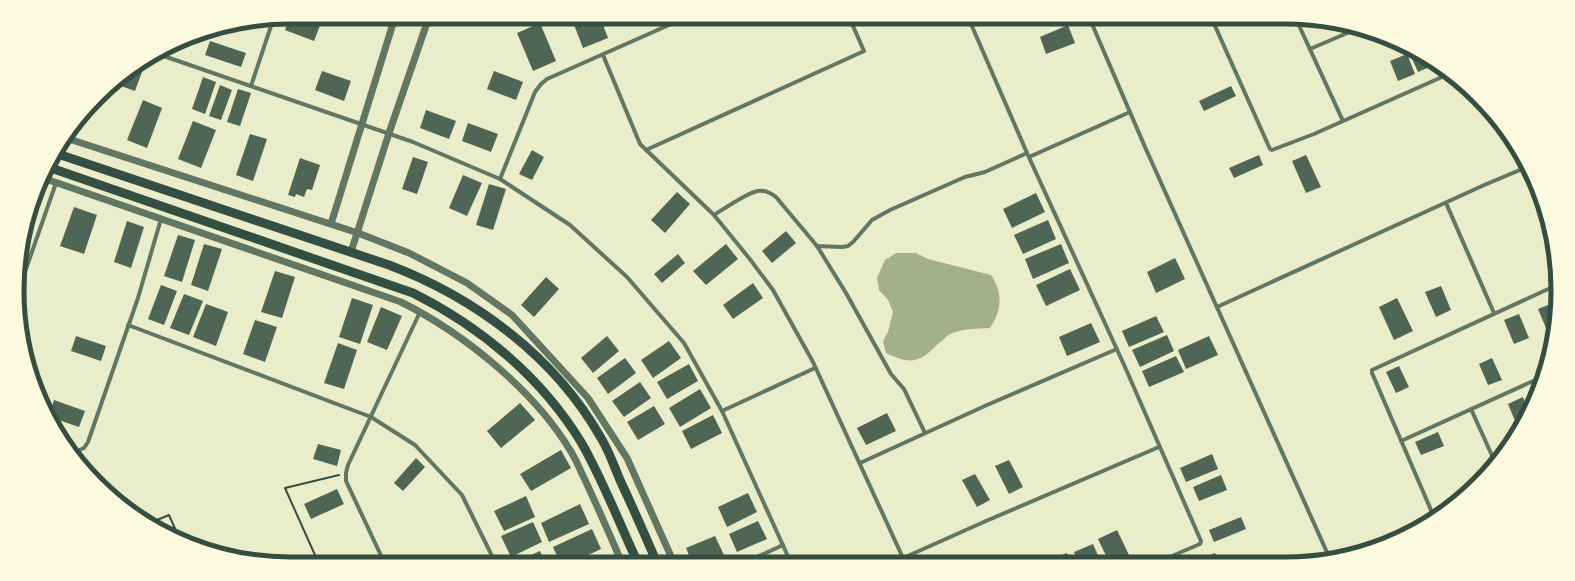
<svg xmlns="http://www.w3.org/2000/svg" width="1575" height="581" viewBox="0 0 1575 581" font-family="Roboto,sans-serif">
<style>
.water{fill:#a3b18a}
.building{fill:#4f6655}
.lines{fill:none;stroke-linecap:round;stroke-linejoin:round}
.path{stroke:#344e41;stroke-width:2}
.minor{stroke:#617663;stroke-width:4}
.tertiary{stroke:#617663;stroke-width:7}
.primary{stroke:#344e41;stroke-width:9}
.rim{fill:none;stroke:#344e41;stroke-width:5}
</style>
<rect width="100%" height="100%" fill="#e9edc9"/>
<path class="water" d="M896,253H916L928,259L991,275C1003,293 1002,310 990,328C977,329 963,328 950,334C946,336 942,341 938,344C919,363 911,365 886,353L883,341L888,332L893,312L888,300L879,290L877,278L885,260Z"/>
<g class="building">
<path d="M290,17H305L321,23L314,41L285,30Z"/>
<path d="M358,17H373L371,22Z"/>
<path d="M571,17H600L608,38L583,48Z"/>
<path d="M630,17H654L634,26Z"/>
<path d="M540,23L556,61L533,71L517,33Z"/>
<path d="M1068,25L1075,43L1046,54L1040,37Z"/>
<path d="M210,41L246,53L241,67L205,55Z"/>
<path d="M1413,50L1429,60L1432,66L1418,72L1409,52Z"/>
<path d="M1407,54L1415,74L1398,81L1390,61Z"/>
<path d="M147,58L135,91L121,86L125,74Z"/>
<path d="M322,71L351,81L344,101L315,90Z"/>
<path d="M494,71L523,82L516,100L487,89Z"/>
<path d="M122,77L118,86L112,83Z"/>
<path d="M203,77L216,82L205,114L192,109Z"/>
<path d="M220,85L232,90L221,120L209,116Z"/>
<path d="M1231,86L1236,96L1204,111L1199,101Z"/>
<path d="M238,89L251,93L240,126L227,122Z"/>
<path d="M143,100L162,108L147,148L127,140Z"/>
<path d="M426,110L456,121L449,139L420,128Z"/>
<path d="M193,121L216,130L201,168L178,159Z"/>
<path d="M468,123L498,134L491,152L462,141Z"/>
<path d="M250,134L267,139L253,181L236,175Z"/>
<path d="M532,150L544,157L532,180L519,174Z"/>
<path d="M1259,155L1263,165L1234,178L1229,168Z"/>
<path d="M1306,155L1321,187L1306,193L1292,161Z"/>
<path d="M413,157L428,162L417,194L402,189Z"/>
<path d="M300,158L320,165L312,190L307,189L304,197L296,194L295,197L288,195Z"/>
<path d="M463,175L482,183L467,216L449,208Z"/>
<path d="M489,184L506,189L493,230L476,225Z"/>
<path d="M677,192L690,204L665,233L651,220Z"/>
<path d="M1036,193L1045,212L1012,228L1003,209Z"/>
<path d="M74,207L97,215L84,254L60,246Z"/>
<path d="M1048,220L1056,239L1023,254L1014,235Z"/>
<path d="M127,221L144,227L131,268L114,262Z"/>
<path d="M786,231L796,243L772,263L762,251Z"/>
<path d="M178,235L195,240L182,282L164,276Z"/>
<path d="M204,244L222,249L208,291L191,285Z"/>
<path d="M726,244L738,259L706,285L693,271Z"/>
<path d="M1061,244L1069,263L1033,279L1025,259Z"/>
<path d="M678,254L685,263L662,283L654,274Z"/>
<path d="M1175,258L1185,279L1156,293L1147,272Z"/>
<path d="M1070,269L1080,290L1046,306L1036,285Z"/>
<path d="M275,271L295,277L282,318L261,312Z"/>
<path d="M546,277L559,289L534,317L521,305Z"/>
<path d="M753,283L763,298L733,319L723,305Z"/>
<path d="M161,285L177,291L164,325L148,319Z"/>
<path d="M1441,286L1451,310L1436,317L1425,292Z"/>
<path d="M184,294L203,301L189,335L170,328Z"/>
<path d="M352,298L373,305L360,344L339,337Z"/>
<path d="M1397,298L1413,331L1394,340L1379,307Z"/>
<path d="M1553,303L1557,311L1554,331L1548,333L1538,309Z"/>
<path d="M206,304L228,312L216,346L193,337Z"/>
<path d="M381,307L402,316L387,350L367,342Z"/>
<path d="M1519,314L1529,338L1514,344L1504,320Z"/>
<path d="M1156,316L1164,332L1129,347L1122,331Z"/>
<path d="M255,320L277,327L265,362L243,354Z"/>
<path d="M1091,323L1100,342L1067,356L1059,337Z"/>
<path d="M1167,335L1174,351L1140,367L1132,350Z"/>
<path d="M76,336L106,346L101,361L71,351Z"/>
<path d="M607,336L619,351L593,373L581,358Z"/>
<path d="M1209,336L1218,355L1186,369L1178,350Z"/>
<path d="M669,341L681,358L653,378L641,360Z"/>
<path d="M338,343L357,350L344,389L324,383Z"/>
<path d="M1176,356L1184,372L1149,387L1142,371Z"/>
<path d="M625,358L636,373L608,394L597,378Z"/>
<path d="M1492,358L1502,380L1488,385L1479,364Z"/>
<path d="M689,364L698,381L667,399L657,382Z"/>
<path d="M1399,366L1409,387L1396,393L1386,372Z"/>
<path d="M640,382L651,398L624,417L612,401Z"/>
<path d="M700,389L711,408L680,427L669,408Z"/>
<path d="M1523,397L1528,410L1522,427L1518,428L1508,404Z"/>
<path d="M54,400L85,411L79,427L50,417L49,415Z"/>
<path d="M520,403L535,420L501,448L487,431Z"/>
<path d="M654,406L665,424L638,440L627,422Z"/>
<path d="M887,413L896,431L866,445L857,428Z"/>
<path d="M713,415L722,433L691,449L682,431Z"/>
<path d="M1438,432L1444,446L1421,455L1415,442Z"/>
<path d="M318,444L341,450L337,466L313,459Z"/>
<path d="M561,450L571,468L531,491L520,474Z"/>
<path d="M1212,454L1218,469L1186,482L1180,468Z"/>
<path d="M416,458L425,467L403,491L394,483Z"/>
<path d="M1009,460L1023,487L1009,494L995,466Z"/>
<path d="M975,474L990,500L977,507L962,480Z"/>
<path d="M1221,475L1227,490L1199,501L1193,487Z"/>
<path d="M337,489L344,504L311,519L304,504Z"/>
<path d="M748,493L757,512L727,527L718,507Z"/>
<path d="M526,496L535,517L504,531L494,511Z"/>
<path d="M580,504L589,524L549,542L541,523Z"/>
<path d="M1241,517L1246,529L1214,542L1209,530Z"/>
<path d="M758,521L767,539L737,552L729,534Z"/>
<path d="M533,522L542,542L511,557L501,536Z"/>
<path d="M592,529L601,549L571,563H560L553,547Z"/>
<path d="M1117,530L1129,555L1116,562H1109L1098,539Z"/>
<path d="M715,536L724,555L705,563H692L686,548Z"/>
<path d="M1093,544L1101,562H1078L1074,552Z"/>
<path d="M540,551L545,563H513Z"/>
<path d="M1067,553L1071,562H1050L1049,560Z"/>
<path d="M1215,553L1219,562H1196Z"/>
</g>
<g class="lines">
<g class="path">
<path d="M150,523L169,515L180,540"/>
<path d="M319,564L285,488L339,475"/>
</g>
<g class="minor">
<path d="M968,17L1027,153L1125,367L1201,541L1200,544L1158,562"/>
<path d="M1089,17L1145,147L1330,559"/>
<path d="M1211,17L1270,149L1272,150L1314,134L1451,73"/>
<path d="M1296,19L1343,121"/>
<path d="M1310,49L1359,28"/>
<path d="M155,53L413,142L500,179L570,225L627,277L684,343L722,411L791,563"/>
<path d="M603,55L640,144L714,215L749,258L773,290L813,362L903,558"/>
<path d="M251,86L273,20"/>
<path d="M646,150L862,52L864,51L849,17"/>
<path d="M1029,157L1130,112"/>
<path d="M500,179L535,92L541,84L547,79L687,17"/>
<path d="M1446,203L1494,313"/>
<path d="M714,215C724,209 748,192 758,191C765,190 771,193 776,197L817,246L842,247L848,246L853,242L872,220L890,210L965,177L985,172L1027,153"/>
<path d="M817,246L846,293L891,374L904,389L925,433"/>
<path d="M20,286L56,183"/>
<path d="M1217,307L1482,186L1527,167"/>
<path d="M128,325L371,417L415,445L462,495L496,564"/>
<path d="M1471,409L1494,460"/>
<path d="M722,411L815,368"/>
<path d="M1401,441L1542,377"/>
<path d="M73,453L84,448L88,442L138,298L161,219"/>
<path d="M860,463L987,405L1117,349"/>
<path d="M1434,517L1372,373V370L1557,285"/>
<path d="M602,563L619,556"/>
<path d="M744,563L783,545"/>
<path d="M892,563L986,521L1159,447"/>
<path d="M385,564L346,481V473L348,465L420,312"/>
</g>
<g class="tertiary">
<path d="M66,138L358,233L409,253L467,283L512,315L588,398L627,458L674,563"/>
<path d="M43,178L401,302C463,333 534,390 570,450C576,459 580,470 585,480C598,508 610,535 622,563"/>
<path d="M331,224L395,17"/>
<path d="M351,252L389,133L429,17"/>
</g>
<g class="primary">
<path d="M55,153L389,265C476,298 555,357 601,438C609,451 614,466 620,480C633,508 645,535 657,563"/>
<path d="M48,167L413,293C481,327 541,377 581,442C603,480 619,523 638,563"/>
</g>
</g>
<path d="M0 0H1575V581H0ZM290 24H1285A266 266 0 0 1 1551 290V291A266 266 0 0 1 1285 557H290A266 266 0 0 1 24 291V290A266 266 0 0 1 290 24Z" fill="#fefae0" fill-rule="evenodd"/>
<path class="rim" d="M290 24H1285A266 266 0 0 1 1551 290V291A266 266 0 0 1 1285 557H290A266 266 0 0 1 24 291V290A266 266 0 0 1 290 24Z"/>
</svg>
